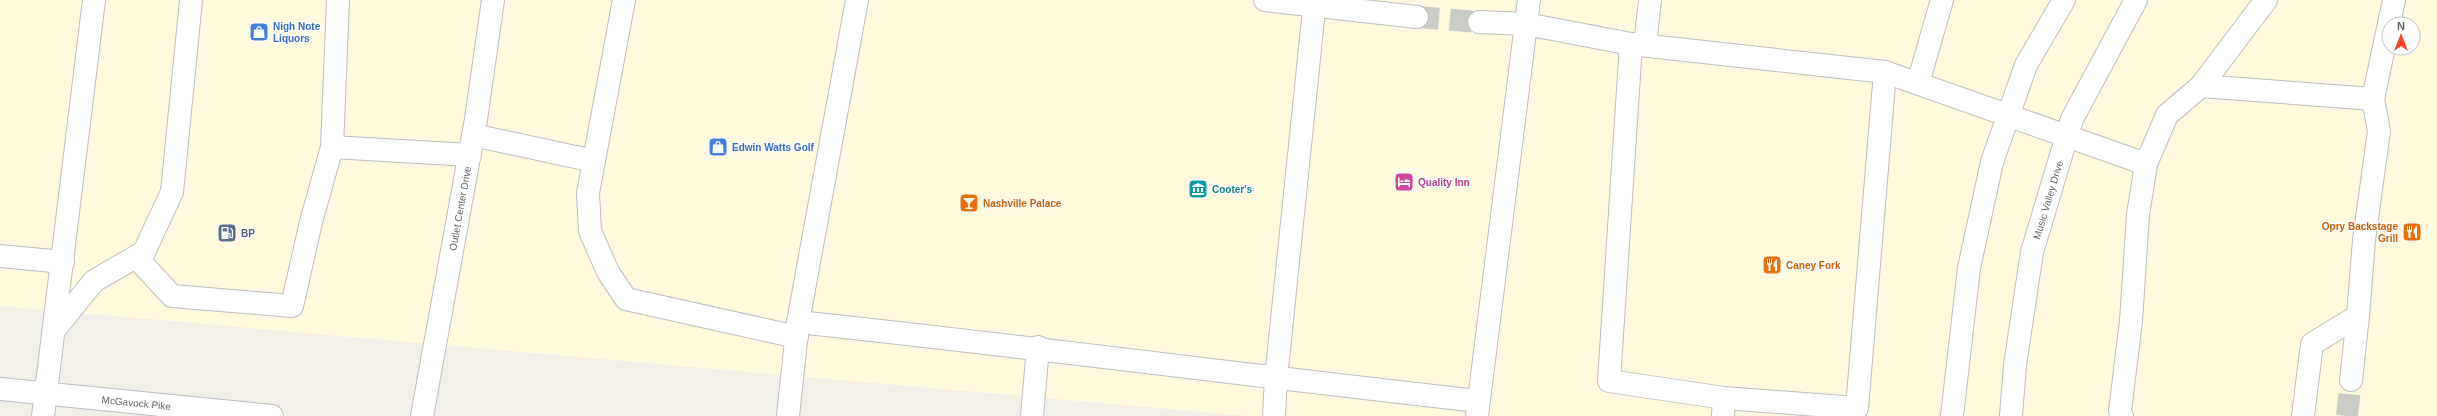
<svg xmlns="http://www.w3.org/2000/svg" width="2437" height="416" viewBox="0 0 2437 416" font-family="Helvetica,sans-serif">
<style>
.commercial{fill:#fff9dd;fill-rule:evenodd}
.lines{fill:none;stroke-linecap:round;stroke-linejoin:round}
.minor-tunnel{stroke:#ccccc6;stroke-width:22;stroke-dasharray:22 11;stroke-linecap:butt}
.minor-casing{stroke:#babdc2;stroke-width:24}
.minor{stroke:#fff;stroke-width:22}
.labels{text-anchor:middle;stroke-width:3;stroke-linejoin:round;paint-order:stroke}
.shop-label{font-size:10px;font-weight:bold;fill:#366cbe;stroke:#fff;text-anchor:start}
.hotel-label{font-size:10px;font-weight:bold;fill:#b23c85;stroke:#fff;text-anchor:start}
.culture-label{font-size:10px;font-weight:bold;fill:#0d838f;stroke:#fff;text-anchor:start}
.street-label{font-size:10px;fill:#5d6167;stroke:#fff}
.food-label{font-size:10px;font-weight:bold;fill:#c56008;stroke:#fff;text-anchor:start}
.service-label{font-size:10px;font-weight:bold;fill:#4e5e75;stroke:#fff;text-anchor:start}
</style>
<rect width="100%" height="100%" fill="#f1efe6"/>
<path class="commercial" d="M0,0H2437V416H1247L0,306ZM2389,24H2413V48H2389Z"/>
<g class="lines">
<g class="minor-tunnel">
<path d="M1417,17L1479,22"/>
<path d="M2347,416L2351,380"/>
</g>
<g class="minor-casing">
<g id="minor">
<path d="M338,0L332,147L470,155"/>
<path d="M624,0L588,193L590,231L608,272L626,299L797,337"/>
<path d="M1265,0L1417,17"/>
<path d="M1479,22L1526,24L1631,44L1885,72L2146,164"/>
<path d="M1631,44L1609,381L1724,398L1723,416"/>
<path d="M1645,45L1650,0"/>
<path d="M1918,83L1942,0"/>
<path d="M2201,86L2266,0"/>
<path d="M2373,99L2394,0"/>
<path d="M473,135L594,161"/>
<path d="M0,256L63,262"/>
<path d="M136,257L172,296L292,306L311,222L332,147"/>
<path d="M798,322C1025,346 1252,376 1478,401"/>
<path d="M55,329L94,281L144,252L172,192L191,0"/>
<path d="M2351,380L2358,316"/>
<path id="s1" d="M0,389L272,416"/>
<path d="M1724,398L1857,408L1885,72"/>
<path d="M43,416L94,0"/>
<path id="s2" d="M422,416L476,119L493,0"/>
<path d="M788,416L798,322L857,0"/>
<path d="M1032,416L1038,347"/>
<path d="M1274,416L1276,378L1315,0"/>
<path d="M1477,416L1529,0"/>
<path d="M1952,416L1969,268L1992,162L2026,65L2064,0"/>
<path id="s3" d="M2011,416L2015,365L2032,252L2072,119L2136,0"/>
<path d="M2122,416L2120,411L2131,321L2138,215L2146,164L2167,115L2201,86L2373,99L2379,131L2364,240L2358,316L2312,344L2303,416"/>
</g>
</g>
<use href="#minor" class="minor"/>
</g>
<defs>
<g id="shop-square" transform="scale(1)"><rect x="-9" y="-9" width="18" height="18" rx="4" fill="#3f7fe0" stroke="#fff"/><path d="M-5-2.5h2.3a2.7 3.5 0 0 1 5.4 0H5L5.5 6h-11ZM-1.5-2.5h3a1.5 2.3 0 0 0-3 0Z" fill="#fff"/></g>
<g id="hotel-square" transform="scale(1)"><rect x="-9" y="-9" width="18" height="18" rx="4" fill="#d1479c" stroke="#fff"/><path d="M-6-4.5h1.5V1H6V5H4.5V3h-9V5H-6ZM-4 0a1.8 1.8 0 1 1 3.6 0ZM.5 0V-2.5h3Q6-2.5 6 0Z" fill="#fff"/></g>
<g id="museum-square" transform="scale(1)"><rect x="-9" y="-9" width="18" height="18" rx="4" fill="#0f9aa8" stroke="#fff"/><path d="M0-6L6-3V-2H-6V-3ZM-5-1h2V3h-2ZM-1-1h2V3h-2ZM3-1h2V3H3ZM-6 4H6V6H-6Z" fill="#fff"/></g>
<g id="bar-square" transform="scale(1)"><rect x="-9" y="-9" width="18" height="18" rx="4" fill="#e8710a" stroke="#fff"/><path d="M-6-5H6L.8 .8V4.5H3.5V6h-7V4.5H-.8V.8Z" fill="#fff"/></g>
<g id="restaurant-square" transform="scale(1)"><rect x="-9" y="-9" width="18" height="18" rx="4" fill="#e8710a" stroke="#fff"/><path d="M-5-6h1v4h1v-4h1v4h1v-4h1v5L-1.5 .5V6h-2V.5L-5-1ZM5-6V6H3V1.5H1.5Q1.5-4 5-6Z" fill="#fff"/></g>
<g id="fuel-square" transform="scale(1)"><rect x="-9" y="-9" width="18" height="18" rx="4" fill="#5c6f8a" stroke="#fff"/><path d="M-5.5-6h7V0h2V4h1.3V-2.5L3-4.5l.8-.8L6-3V5H2.5V1h-1V6h-7ZM-4.2-4.7v3.2H.2V-4.7Z" fill="#fff"/></g>
</defs>
<g fill-rule="evenodd">
<use href="#shop-square" x="259" y="32"/>
<use href="#shop-square" x="718" y="147"/>
<use href="#hotel-square" x="1404" y="182"/>
<use href="#museum-square" x="1198" y="189"/>
<use href="#bar-square" x="969" y="203"/>
<use href="#restaurant-square" x="2412" y="232"/>
<use href="#fuel-square" x="227" y="233"/>
<use href="#restaurant-square" x="1772" y="265"/>
</g>
<g class="labels">
<g class="shop-label">
<text x="273" y="30">Nigh Note<tspan x="273" dy="12">Liquors</tspan></text>
<text x="732" y="151">Edwin Watts Golf</text>
</g>
<g class="hotel-label">
<text x="1418" y="186">Quality Inn</text>
</g>
<g class="culture-label">
<text x="1212" y="193">Cooter's</text>
</g>
<g class="street-label">
<text dy="4" stroke="none"><textPath href="#s3" startOffset="220">Music Valley Drive</textPath></text>
<text dy="4" stroke="none"><textPath href="#s2" startOffset="211">Outlet Center Drive</textPath></text>
<text dy="4" stroke="none"><textPath href="#s1" startOffset="137">McGavock Pike</textPath></text>
</g>
<g class="food-label">
<text x="983" y="207">Nashville Palace</text>
<text x="2398" y="230" text-anchor="end">Opry Backstage<tspan x="2398" dy="12">Grill</tspan></text>
<text x="1786" y="269">Caney Fork</text>
</g>
<g class="service-label">
<text x="241" y="237">BP</text>
</g>
</g>
<g transform="translate(2401 36)"><circle r="19" fill="#ffffff" stroke="#bec0c2"/>
<path d="M0-3L7 15L0 10L-7 15Z" fill="#f64127"/>
<text y="-6" font-size="11" font-weight="bold" text-anchor="middle" fill="#5d6167">N</text>
</g>
</svg>
